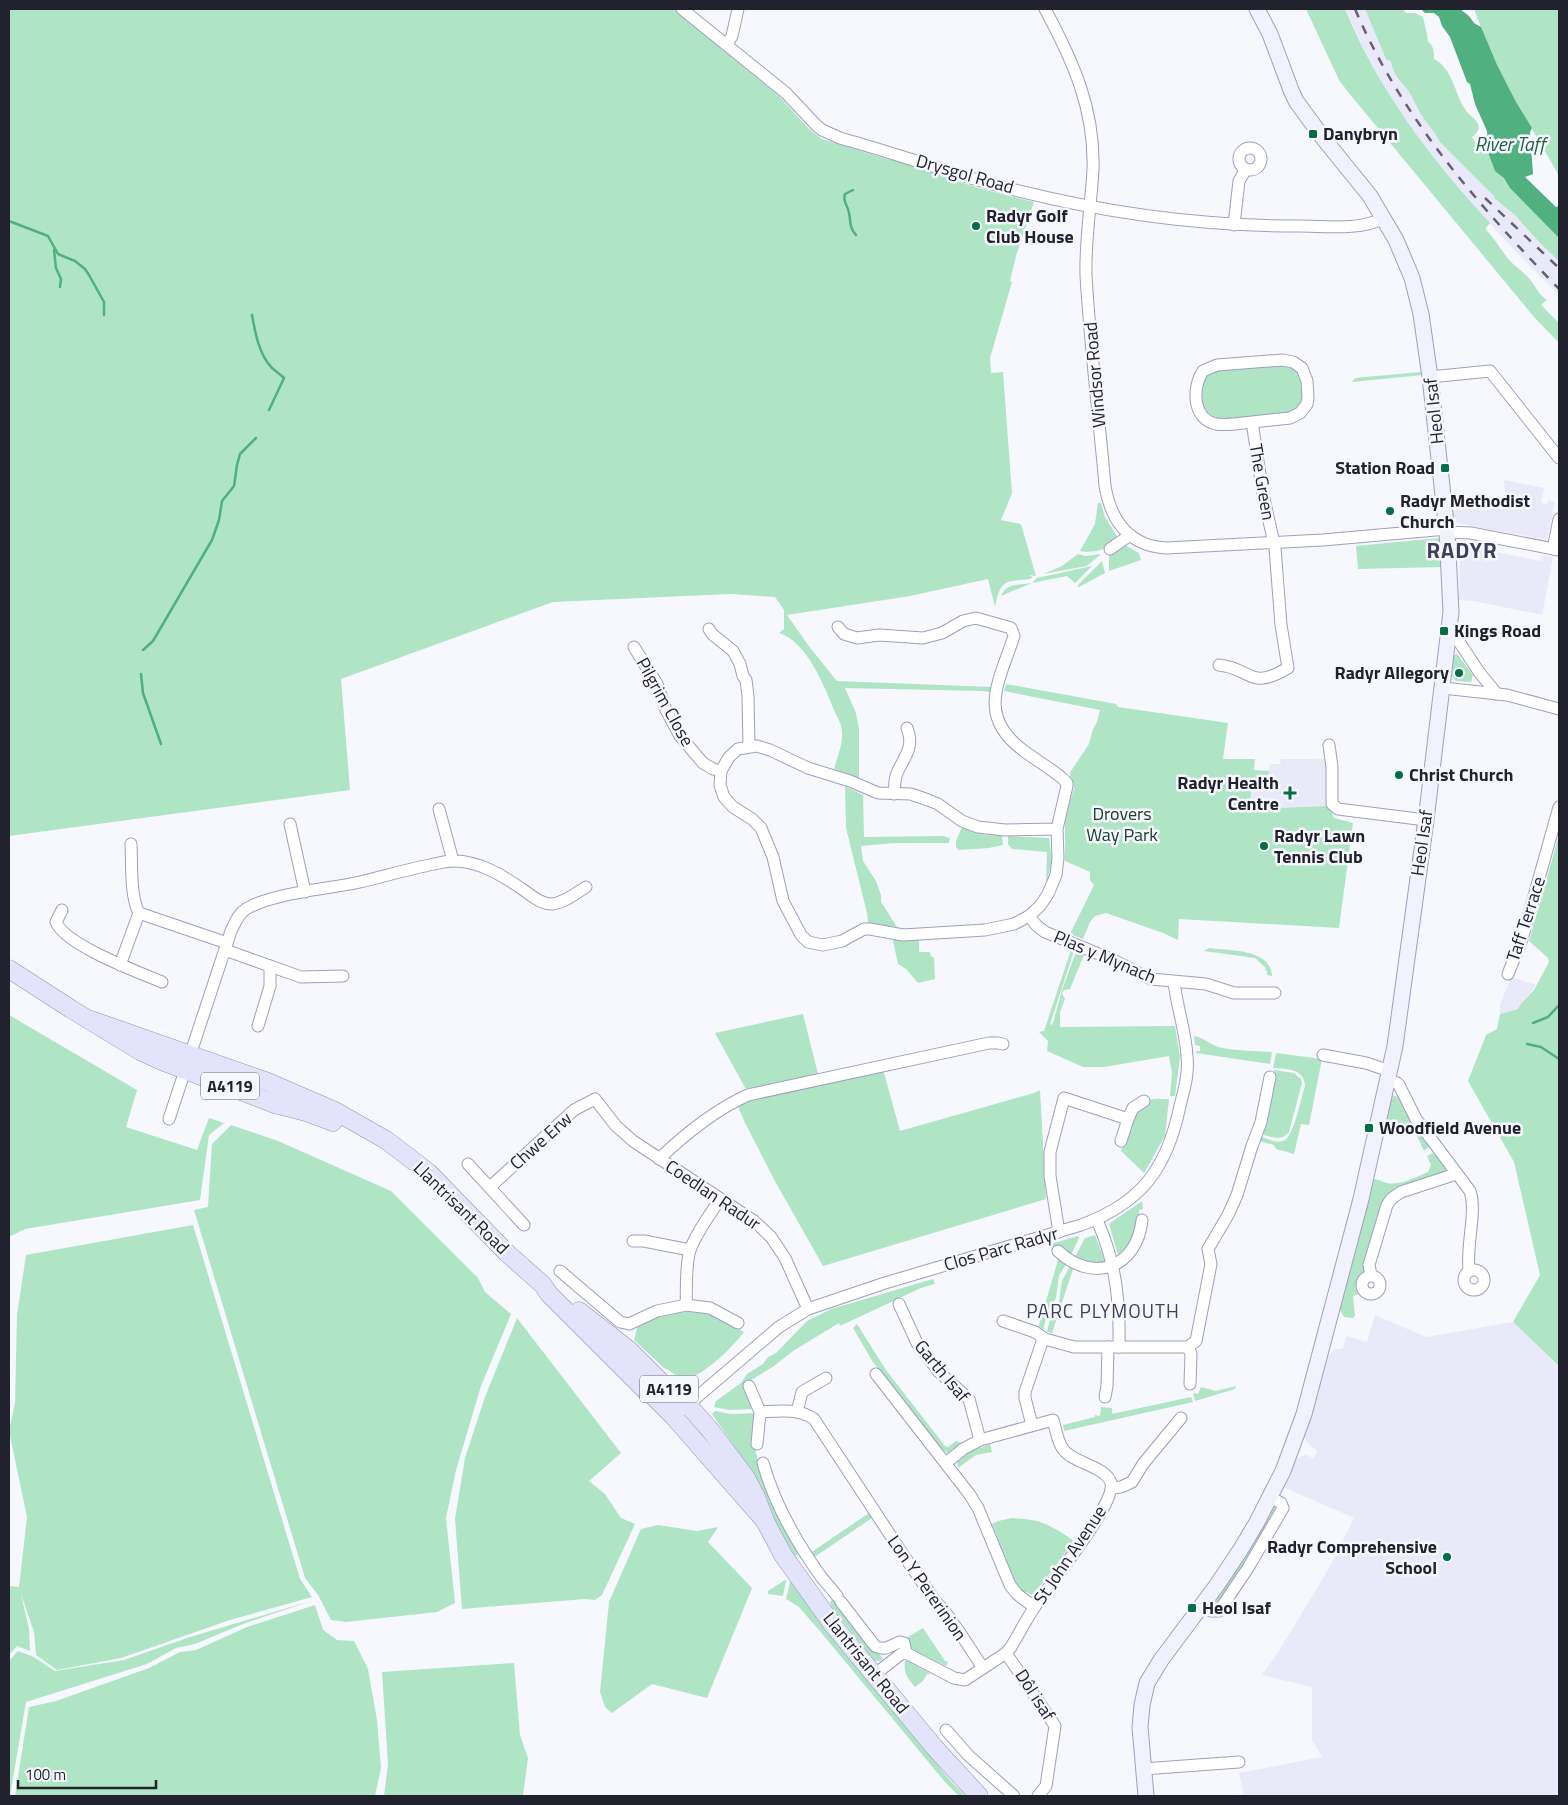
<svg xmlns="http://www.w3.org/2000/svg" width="1568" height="1805" viewBox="0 0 1568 1805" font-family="'Titillium Web',sans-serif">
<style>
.built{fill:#eae9fa}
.green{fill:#afe5c5}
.water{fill:#50b07f}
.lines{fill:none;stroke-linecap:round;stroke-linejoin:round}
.stream{stroke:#50b07f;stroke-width:2.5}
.street-casing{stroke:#a19ebf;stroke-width:13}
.secondary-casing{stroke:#a19ebf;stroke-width:17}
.primary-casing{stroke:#9493b3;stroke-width:19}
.street{stroke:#fff;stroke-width:11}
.secondary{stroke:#f2f1fe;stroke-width:15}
.primary{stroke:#e4e3fc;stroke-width:18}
.rail{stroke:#63626d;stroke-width:2.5;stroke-dasharray:9 9;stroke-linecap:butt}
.poi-dot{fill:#066e45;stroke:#f7f7fe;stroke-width:2}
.labels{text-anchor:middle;stroke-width:5;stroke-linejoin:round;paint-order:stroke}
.shield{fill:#f7f7fe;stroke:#62616c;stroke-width:1}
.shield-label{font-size:16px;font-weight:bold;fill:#22212e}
.poi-label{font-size:18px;font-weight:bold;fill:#22212e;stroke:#f7f7fe;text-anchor:start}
.street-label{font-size:18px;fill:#22212e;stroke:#f7f7fe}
.park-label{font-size:18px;fill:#19412d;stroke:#f7f7fe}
.water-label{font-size:19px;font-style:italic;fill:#1c6342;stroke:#f7f7fe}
.neighbourhood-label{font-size:19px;letter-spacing:1px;fill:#413e5a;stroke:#f7f7fe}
.district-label{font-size:22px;font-weight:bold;letter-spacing:1px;fill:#413e5a;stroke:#f7f7fe}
</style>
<rect width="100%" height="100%" fill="#f7f7fe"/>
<g class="built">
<path d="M1345,9H1367L1509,208L1559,258V295L1517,253L1460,191L1415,135L1396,107L1368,58Z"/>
<path d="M1504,480L1544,488L1541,503L1547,504L1548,500L1555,502L1547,540L1472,526L1456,523L1453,520L1452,510L1506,506Z"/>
<path d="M1460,545L1541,561L1542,555L1553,557L1542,615L1474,601L1459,600Z"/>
<path d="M1281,759H1328L1329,806L1249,809L1253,771H1269L1270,764H1280Z"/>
<path d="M1511,977L1536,985L1518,1009L1500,1014V1005Z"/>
<path d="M1375,1315L1426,1337L1513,1322L1559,1366V1796H1244L1239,1773L1322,1757L1312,1740V1687L1262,1675L1279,1651L1331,1565L1354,1518L1283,1487L1295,1461L1300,1457L1306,1455L1314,1458L1317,1450L1308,1444L1304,1437L1327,1356L1335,1349H1343L1346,1336L1367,1342Z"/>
</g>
<g class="green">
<path d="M9,9H679L731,52L733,58L780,97L809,129L822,139L890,160H896L950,174V179L982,189L1034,202L1016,256L1010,281L1012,282L990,358L991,373L1003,372L1012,493L1001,520L1021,524L1036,576L1029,575L1033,577L1030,579C1004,582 1001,579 995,607L988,579L910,596L787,615L811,649L837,681L992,687L990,692L981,691L845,688L856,713L859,729V778L834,769C837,758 843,744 842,732C842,724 837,717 834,710C824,685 807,642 779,633L784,629V610L775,597L730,594L553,602L341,679L350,790L9,836Z"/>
<path d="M1306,9H1345C1379,91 1430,158 1490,223L1485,229C1496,239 1502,253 1512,263C1519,269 1526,274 1532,282C1537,289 1539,295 1547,300L1541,305L1559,323V343L1534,317L1348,92L1339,80Z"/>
<path d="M1365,9H1404V11L1407,13H1415L1423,17L1427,34L1428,42C1434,46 1434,52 1434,59C1453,69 1454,92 1465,109C1468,115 1479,120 1479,128C1478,131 1475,135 1472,137L1481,152L1488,149L1505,172L1559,223V261L1540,243L1514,214L1495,199L1494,196L1440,142C1436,134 1430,127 1424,119C1419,111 1415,103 1411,95C1403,81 1394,79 1391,61L1386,59Z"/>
<path d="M1474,9H1559V180L1557,172L1526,119L1513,113Z"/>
<path d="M1283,364L1291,366L1301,374L1304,399L1299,408L1289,414L1223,420C1197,416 1192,382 1212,371Z"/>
<path d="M1420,372L1423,375L1352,382L1355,378Z"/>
<path d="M1098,503H1101L1105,517L1118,538C1108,549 1095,554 1080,551L1095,524Z"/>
<path d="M1439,538L1442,567L1358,569L1356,546Z"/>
<path d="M1125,545L1139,553L1141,560L1109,571V554Z"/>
<path d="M1078,554L1085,556L1101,554L1087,566L1043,574L1062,566Z"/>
<path d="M1102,561L1105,573L1079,587L1077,586Z"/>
<path d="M1092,566L1075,583L1067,576L1032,583L1001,596C1006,583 1020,585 1032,583L1037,578Z"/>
<path d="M1457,654L1473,675L1471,682L1457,681L1453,678L1452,674L1454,655Z"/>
<path d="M1006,684L1116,704L1118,707L1228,723L1223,759H1255L1254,770L1270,771L1266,777L1253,779L1249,809L1329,806L1334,818L1353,823L1339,928L1179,919L1178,940L1163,933L1106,913L1095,916L1090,922L1083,939L1070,934L1094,885L1090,880V872L1065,861V823L1070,800L1074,789L1073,781L1070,776L1071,771L1089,744L1093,729L1097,722L1100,710L1004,691Z"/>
<path d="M845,786L863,795L864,837L943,836L950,838L949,843H895L861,846L863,861L876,881L881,895V902L897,927L868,923L867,913L846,828Z"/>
<path d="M962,827L985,835L1002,836L1003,845L989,848L959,850L956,847V841Z"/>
<path d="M1559,835V1366L1513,1322L1540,1275L1514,1162L1468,1081L1486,1035L1497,1029L1500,1014L1518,1009L1521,1004L1534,990L1549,962L1548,958L1529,941Z"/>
<path d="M1008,836L1049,838L1052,860L1046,886L1047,852L1012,849L1008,844Z"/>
<path d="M916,937L919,941V952H930L931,956L934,958L935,979L918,983L906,969L898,964L893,941L895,938Z"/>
<path d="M1209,948C1229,951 1271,948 1272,976L1267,975V971L1265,970L1266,968L1255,958L1204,951Z"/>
<path d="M1071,950L1074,951L1050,1024L1051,1025L1053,1023L1062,990L1076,952L1084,955L1070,989L1064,990L1062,993L1065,999L1060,1012V1027L1175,1026L1180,1057L1175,1096H1170L1172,1073L1169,1056L1104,1067H1083L1047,1051L1048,1041L1039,1032L1044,1031Z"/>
<path d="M803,1014L819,1078L748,1093L715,1033Z"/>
<path d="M9,1015L137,1090L126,1127L197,1150L209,1118L224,1123L209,1135L200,1200L25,1229L9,1237V1239Z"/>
<path d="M1194,1036C1204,1037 1212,1047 1223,1048C1239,1051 1256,1051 1272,1052L1270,1064L1196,1053V1051H1200V1046L1195,1045Z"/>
<path d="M1276,1053L1322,1059L1309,1125L1301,1124L1294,1154L1276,1149L1274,1145L1259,1141L1260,1136C1267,1139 1276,1143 1283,1141C1294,1138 1301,1097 1305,1086C1304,1068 1287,1069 1273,1068Z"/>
<path d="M883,1069L900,1131L1034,1093L1040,1090L1046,1199L823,1266L776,1183L745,1123L737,1104L750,1098Z"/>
<path d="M1274,1070L1294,1073L1301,1079L1302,1083L1289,1132C1281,1142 1271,1137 1261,1134L1268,1111Z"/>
<path d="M1391,1095C1405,1096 1412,1115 1418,1126L1415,1129L1429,1147L1424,1151L1414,1130L1410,1131L1398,1129L1388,1134L1382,1132Z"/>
<path d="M1169,1099L1165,1136L1144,1173L1121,1151C1126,1134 1130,1106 1149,1100C1155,1098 1163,1099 1169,1099Z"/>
<path d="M231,1125L278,1141L391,1191L478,1278L485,1292L511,1314L481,1386L456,1470L446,1518L455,1603L437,1612L346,1622L331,1620L318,1595L305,1578L194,1210L208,1207L212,1144Z"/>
<path d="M1433,1153L1442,1163L1447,1172L1383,1203L1363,1275L1360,1279L1361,1293L1353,1296L1355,1316L1353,1318L1344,1317L1339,1308L1364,1218L1368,1183L1375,1179C1380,1180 1383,1182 1387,1183C1400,1186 1416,1177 1428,1172L1431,1165L1427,1156Z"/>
<path d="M1142,1201L1143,1209L1139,1210L1138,1233L1119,1259L1109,1224Z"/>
<path d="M193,1225L300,1579L312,1597L230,1620L121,1658L57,1670L36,1655L34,1632L21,1594L29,1629L30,1651L17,1646L9,1655V1586L19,1587L27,1517L9,1431L15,1403L17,1315L26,1255Z"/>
<path d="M1095,1235L1106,1265L1074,1259L1085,1238Z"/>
<path d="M1078,1236L1079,1238L1070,1257L1057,1245L1052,1247L1051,1244Z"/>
<path d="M1059,1257L1067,1262L1059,1276L1056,1298L1047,1314L1043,1330L1038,1328Z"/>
<path d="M1071,1264L1074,1266L1052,1333L1047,1332L1051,1315L1059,1302L1062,1281Z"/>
<path d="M933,1279L935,1284L921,1288L840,1326L839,1323L793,1351L774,1366L748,1382L755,1409L729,1410L714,1407L716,1401L741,1383L747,1374L763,1364L768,1357L776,1353L807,1321L831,1309Z"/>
<path d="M676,1311L713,1314L744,1332C729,1351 708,1371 686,1380C677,1378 672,1371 664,1368L634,1340L638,1325L653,1317Z"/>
<path d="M517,1318L621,1453L589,1481L605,1494L621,1518L635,1524L602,1595L595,1600L585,1599L462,1609L455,1519L465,1458L485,1397Z"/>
<path d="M857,1324L886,1370L945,1446L948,1447L956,1441L963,1443L948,1453L940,1448L873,1362L853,1328Z"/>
<path d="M1236,1386L1235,1389L1195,1401L1193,1393L1198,1394L1201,1387L1216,1391Z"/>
<path d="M1191,1397L1193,1402L1064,1431L1063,1425L1095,1417V1415L1100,1416L1101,1407L1112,1408V1414Z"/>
<path d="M715,1411L731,1414L756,1413L754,1446L760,1468L801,1553L795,1556L773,1520L750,1469L712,1414Z"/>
<path d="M990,1444L992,1452L976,1455L958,1468L957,1461L969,1452Z"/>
<path d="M1275,1505L1279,1506L1254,1553L1216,1607L1211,1605L1257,1536Z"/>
<path d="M869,1513L872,1518L813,1558L810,1553Z"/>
<path d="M1012,1518C1041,1520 1050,1524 1074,1541L1035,1593L1032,1595L1027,1592L1025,1593L1017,1586L1014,1580L992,1524L998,1521Z"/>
<path d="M658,1525L697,1531L718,1527L708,1542L752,1588L707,1698L652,1684L612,1713L605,1707L600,1692L609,1602L641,1529Z"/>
<path d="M785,1580L786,1581L783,1596L768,1594V1591Z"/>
<path d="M790,1582H792L824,1628L949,1779L965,1796H959L945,1782L819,1630L799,1607L786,1599Z"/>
<path d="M834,1598L883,1659L880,1661H875L832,1608L830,1602Z"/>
<path d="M314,1600L243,1624L195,1644L176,1648L147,1664L26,1702L10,1796L9,1661L18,1651L34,1657L55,1671L124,1660L187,1638Z"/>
<path d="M315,1605L323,1630L337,1640L354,1641L368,1669L377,1720L381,1768L375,1796H15L29,1707L56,1701L149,1668L180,1652L196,1650L247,1627Z"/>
<path d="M923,1628L945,1661L948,1662L946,1666L908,1647V1637Z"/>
<path d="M905,1661H908L931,1674H927L923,1681L915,1687C908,1679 903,1672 905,1661Z"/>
<path d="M514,1663L520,1735L528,1758L523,1796H384L388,1764L382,1672Z"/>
</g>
<path class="water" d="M1421,9H1460L1469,16L1474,23L1481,27L1497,65L1516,102L1532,128L1530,132L1533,174L1525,177L1556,207L1559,206V238L1510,188L1504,178L1495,171L1489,155L1487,131L1475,104L1470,84L1467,82L1450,37L1442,26L1439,17L1434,13H1425Z"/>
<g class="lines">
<g class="stream">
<path d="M853,190L845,194C842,202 848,205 849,213C851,222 849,227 856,235"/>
<path d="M9,221L48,236L58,254L75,261L85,269L89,275L104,302V315"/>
<path d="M54,250L56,268L61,279L60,287"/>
<path d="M252,315C255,332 259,355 272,368C275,371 280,374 284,378L269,410"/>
<path d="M143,650L153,641L212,540L219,520L222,501L234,486L237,465L240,454L256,438"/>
<path d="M141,674L143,693L161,744"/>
<path d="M1533,1023L1548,1017L1559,1005"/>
<path d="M1527,1044L1541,1047L1559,1059"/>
</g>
<g class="street-casing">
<g id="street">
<path d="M682,9L786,93L816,125L822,130L840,138C891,152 941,170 992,184C1091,211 1196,226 1298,226C1326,226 1359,231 1384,218"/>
<path d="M1045,9C1073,61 1095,109 1093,170C1091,205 1085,240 1086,275C1090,346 1099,416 1105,486C1111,521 1129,546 1166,548L1323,540L1447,529"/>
<path d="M727,44L732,36L738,9"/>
<circle cx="1250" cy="159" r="11"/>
<path d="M1234,225L1239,181L1246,169"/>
<path d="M1430,377L1490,371L1559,458"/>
<path d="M1447,532L1471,533L1559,550"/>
<path d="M1110,549L1130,535"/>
<path d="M1553,549L1559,519"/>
<path d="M838,627L844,634L857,638L879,635L923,638L942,633L963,621L976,618L1011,628L1014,636C999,682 976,716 1024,751C1036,760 1050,768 1062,778L1067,783V786L1057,829L1058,858L1056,875L1048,894L1040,906L1029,916L1014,924L985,930L903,935L870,929H864L842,941L823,945L808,942L801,935L783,901L773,857L761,828L752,819L733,807L724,797L720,785L721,771L729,757L738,749L757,746L770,750L808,768L850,781L878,793L911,794L928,800L938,804L962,821L978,827L1005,830L1057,829"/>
<path d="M1450,628L1479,672L1497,694"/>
<path d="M709,629L712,634L733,651L740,664L743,676L746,680L748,696L749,746"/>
<path d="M634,647L657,684L666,710L680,736L703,763L713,769L721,771"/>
<path d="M1219,665C1254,669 1248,691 1288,668L1281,625L1275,548L1263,494L1252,422L1290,418L1300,413L1307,404L1308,398L1307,381L1302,368L1293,362L1283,360L1217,365L1203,371C1192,387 1192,419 1216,424C1227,426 1241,423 1252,422"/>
<path d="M1443,688L1507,695L1559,709"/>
<path d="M1329,745L1332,767V804L1338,809L1426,820"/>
<path d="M894,794C895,787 894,780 897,773C904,757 915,747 907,728"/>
<path d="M439,809L453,861"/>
<path d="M290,824L305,892"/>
<path d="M131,844C132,864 130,896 139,913L227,943"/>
<path d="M62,910L56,922C65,945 138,972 162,982"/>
<path d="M1029,916L1037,926L1045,932L1111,959L1151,979L1206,984L1234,993H1275"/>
<path d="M225,950L301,977L343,976"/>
<path d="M120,965L139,913"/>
<path d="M1508,974L1522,939L1559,807"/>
<path d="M258,1026L270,986V966"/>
<path d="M1323,1055L1366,1063L1390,1071"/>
<path d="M1388,1080L1397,1083L1399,1085L1416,1119L1470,1191C1477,1211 1466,1246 1469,1270"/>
<path d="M169,1119L231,931C235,923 238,914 246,909C272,893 328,889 360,882C385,876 409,869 434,864C440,863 446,861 452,861C477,860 502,875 522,889C531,895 540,904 552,904C564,903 576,893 586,887"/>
<path d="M1128,1119L1133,1108L1144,1101"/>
<path d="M659,1159C684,1135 717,1109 748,1095L989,1043H998L1003,1044"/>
<path d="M468,1164L524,1225"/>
<path d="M490,1187L574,1110L595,1099L616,1126L633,1141L754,1221L771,1237L785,1258L808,1309"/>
<path d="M1097,1220C1116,1263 1120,1301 1119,1347"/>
<path d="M1059,1232L1050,1176V1152L1064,1098L1128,1119L1121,1141"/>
<path d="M633,1241H644L690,1250"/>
<path d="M1058,1251C1093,1284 1137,1268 1142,1220"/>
<circle cx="1474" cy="1280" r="10"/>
<path d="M560,1271L620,1322L629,1324L657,1311L686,1305C687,1287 685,1267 690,1250C697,1231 710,1215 720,1199"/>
<path d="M1371,1275L1369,1265L1387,1205L1391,1199L1401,1192L1456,1174"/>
<circle cx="1371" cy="1285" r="9"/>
<path d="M899,1304L917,1343L939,1372L969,1399L980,1440"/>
<path d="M686,1305L710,1308L738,1323"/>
<path d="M1003,1321L1035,1332L1045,1339"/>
<path d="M1188,1347L1191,1354L1190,1384"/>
<path d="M876,1374L970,1495L978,1508L1010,1585L1017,1594L1034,1607"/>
<path d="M749,1386L760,1412L757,1444"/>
<path d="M1105,1397L1107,1386L1108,1347"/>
<path d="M683,1409L779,1327L808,1309L885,1283L1081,1225C1142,1203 1167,1168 1180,1106C1184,1090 1189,1074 1187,1057C1186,1032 1177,1008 1174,982"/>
<path d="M760,1412C778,1411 799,1408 814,1419L902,1553L935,1601L943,1609L960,1633L983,1668"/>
<path d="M797,1412L802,1392L826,1378"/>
<path d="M1032,1425L1025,1398V1392L1042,1342L1045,1339L1074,1347H1188L1196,1341L1211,1264L1208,1249L1228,1215L1237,1195L1252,1146L1261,1122L1270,1077"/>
<path d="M763,1463C775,1505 796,1542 822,1578C827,1584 832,1589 837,1596"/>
<path d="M1111,1488L1121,1487L1132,1482L1143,1464L1181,1418"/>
<path d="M841,1602L875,1646C886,1652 890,1645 900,1642L904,1643L906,1653"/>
<path d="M1202,1605L1211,1611H1219L1248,1568L1283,1508L1281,1503L1270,1497"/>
<path d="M1006,1653L1055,1726L1046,1786L1038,1796"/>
<path d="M874,1675L901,1654L906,1653L954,1678L965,1680L1006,1653L1011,1647C1019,1634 1026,1620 1034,1608C1047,1587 1117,1503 1111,1483C1106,1466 1072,1463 1063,1449C1057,1441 1056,1429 1053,1420L980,1440L963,1449L946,1463"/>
<path d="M946,1730L968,1755L1014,1796"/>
<path d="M1143,1769L1239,1762"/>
</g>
</g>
<g class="secondary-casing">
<path id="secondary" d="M1146,1796L1140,1727L1142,1705L1147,1683L1161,1660L1217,1585L1241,1549L1257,1522L1283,1471L1304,1414L1361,1199L1395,1046L1426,820L1451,612L1447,532L1430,377L1421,314L1412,278L1396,240L1370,196L1323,138L1296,101L1291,90L1270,34L1257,9"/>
</g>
<g class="primary-casing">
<g id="primary">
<path d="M9,969L71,1009L140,1051L162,1061L275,1104L306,1112L333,1122"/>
<path d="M91,1020L268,1082L335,1111L386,1140L428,1172L507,1253L543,1285L549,1294L647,1392L654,1397L674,1417L765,1521"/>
<path d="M579,1311L629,1350L671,1392L688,1405L711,1431L746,1478L756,1497L765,1521L783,1555L833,1625L935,1748L979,1796"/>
</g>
</g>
<use href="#street" class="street"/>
<use href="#secondary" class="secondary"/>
<use href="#primary" class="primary"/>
<g class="rail">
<path d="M1355,9C1401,117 1478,205 1559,289"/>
<path d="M1485,198L1559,268"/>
</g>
</g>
<g class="poi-dot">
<rect x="1308" y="129" width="10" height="10" rx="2.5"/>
<circle cx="976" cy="226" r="5"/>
<rect x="1440" y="463" width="10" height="10" rx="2.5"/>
<circle cx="1390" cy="511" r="5"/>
<rect x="1439" y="626" width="10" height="10" rx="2.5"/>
<circle cx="1459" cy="673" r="5"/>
<circle cx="1399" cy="775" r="5"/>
<path d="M1287.5 785.5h5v5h5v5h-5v5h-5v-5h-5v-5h5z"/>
<circle cx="1264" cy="846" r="5"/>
<rect x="1364" y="1123" width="10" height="10" rx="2.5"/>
<circle cx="1447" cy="1557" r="5"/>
<rect x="1187" y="1603" width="10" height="10" rx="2.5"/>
</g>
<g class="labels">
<g class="shield">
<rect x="201" y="1072.5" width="58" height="27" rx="4"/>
<rect x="640" y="1375.5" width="58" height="27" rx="4"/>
</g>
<g class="shield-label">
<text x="230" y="1092">A4119</text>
<text x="669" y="1395">A4119</text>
</g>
<g class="poi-label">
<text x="1323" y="140">Danybryn</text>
<text x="986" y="222">Radyr Golf<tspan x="986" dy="21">Club House</tspan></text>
<text x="1435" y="474" text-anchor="end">Station Road</text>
<text x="1400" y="507">Radyr Methodist<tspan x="1400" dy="21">Church</tspan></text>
<text x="1454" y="637">Kings Road</text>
<text x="1449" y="679" text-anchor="end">Radyr Allegory</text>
<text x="1409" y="781">Christ Church</text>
<text x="1279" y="789" text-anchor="end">Radyr Health<tspan x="1279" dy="21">Centre</tspan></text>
<text x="1274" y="842">Radyr Lawn<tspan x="1274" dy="21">Tennis Club</tspan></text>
<text x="1379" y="1134">Woodfield Avenue</text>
<text x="1437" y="1553" text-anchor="end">Radyr Comprehensive<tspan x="1437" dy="21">School</tspan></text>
<text x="1202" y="1614">Heol Isaf</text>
</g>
<g class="street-label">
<text transform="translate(965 174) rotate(16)" y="6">Drysgol Road</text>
<text transform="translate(1095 375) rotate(-95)" y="6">Windsor Road</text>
<text transform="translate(1434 411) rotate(-96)" y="6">Heol Isaf</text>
<text transform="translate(1262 482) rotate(80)" y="6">The Green</text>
<text transform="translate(665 702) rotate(61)" y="6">Pilgrim Close</text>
<text transform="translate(1422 843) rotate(-82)" y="6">Heol Isaf</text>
<text transform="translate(1526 919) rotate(-72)" y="6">Taff Terrace</text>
<text transform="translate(1105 957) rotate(23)" y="6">Plas y Mynach</text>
<text transform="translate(541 1141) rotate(-42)" y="6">Chwe Erw</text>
<text transform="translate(713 1195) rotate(34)" y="6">Coedlan Radur</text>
<text transform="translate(461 1208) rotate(44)" y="6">Llantrisant Road</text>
<text transform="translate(1001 1249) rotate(-16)" y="6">Clos Parc Radyr</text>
<text transform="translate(942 1371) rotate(50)" y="6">Garth Isaf</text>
<text transform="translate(1070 1555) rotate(-56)" y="6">St John Avenue</text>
<text transform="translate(927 1588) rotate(55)" y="6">Lon Y Pererinion</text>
<text transform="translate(866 1663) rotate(51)" y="6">Llantrisant Road</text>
<text transform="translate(1035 1695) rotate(57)" y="6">Dôl isaf</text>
</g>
<g class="park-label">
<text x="1122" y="820">Drovers<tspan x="1122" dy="21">Way Park</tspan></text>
</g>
<g class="water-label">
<text x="1510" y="151">River Taff</text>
</g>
<g class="neighbourhood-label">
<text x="1103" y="1318">PARC PLYMOUTH</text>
</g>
<g class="district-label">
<text x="1462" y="558">RADYR</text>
</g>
</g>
<rect width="1568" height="1805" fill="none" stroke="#22212e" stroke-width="20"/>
<path d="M18 1780v8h138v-8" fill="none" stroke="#22212e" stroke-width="2.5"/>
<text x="25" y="1780" font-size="15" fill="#22212e" stroke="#f7f7fe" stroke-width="4" paint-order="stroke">100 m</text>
</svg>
